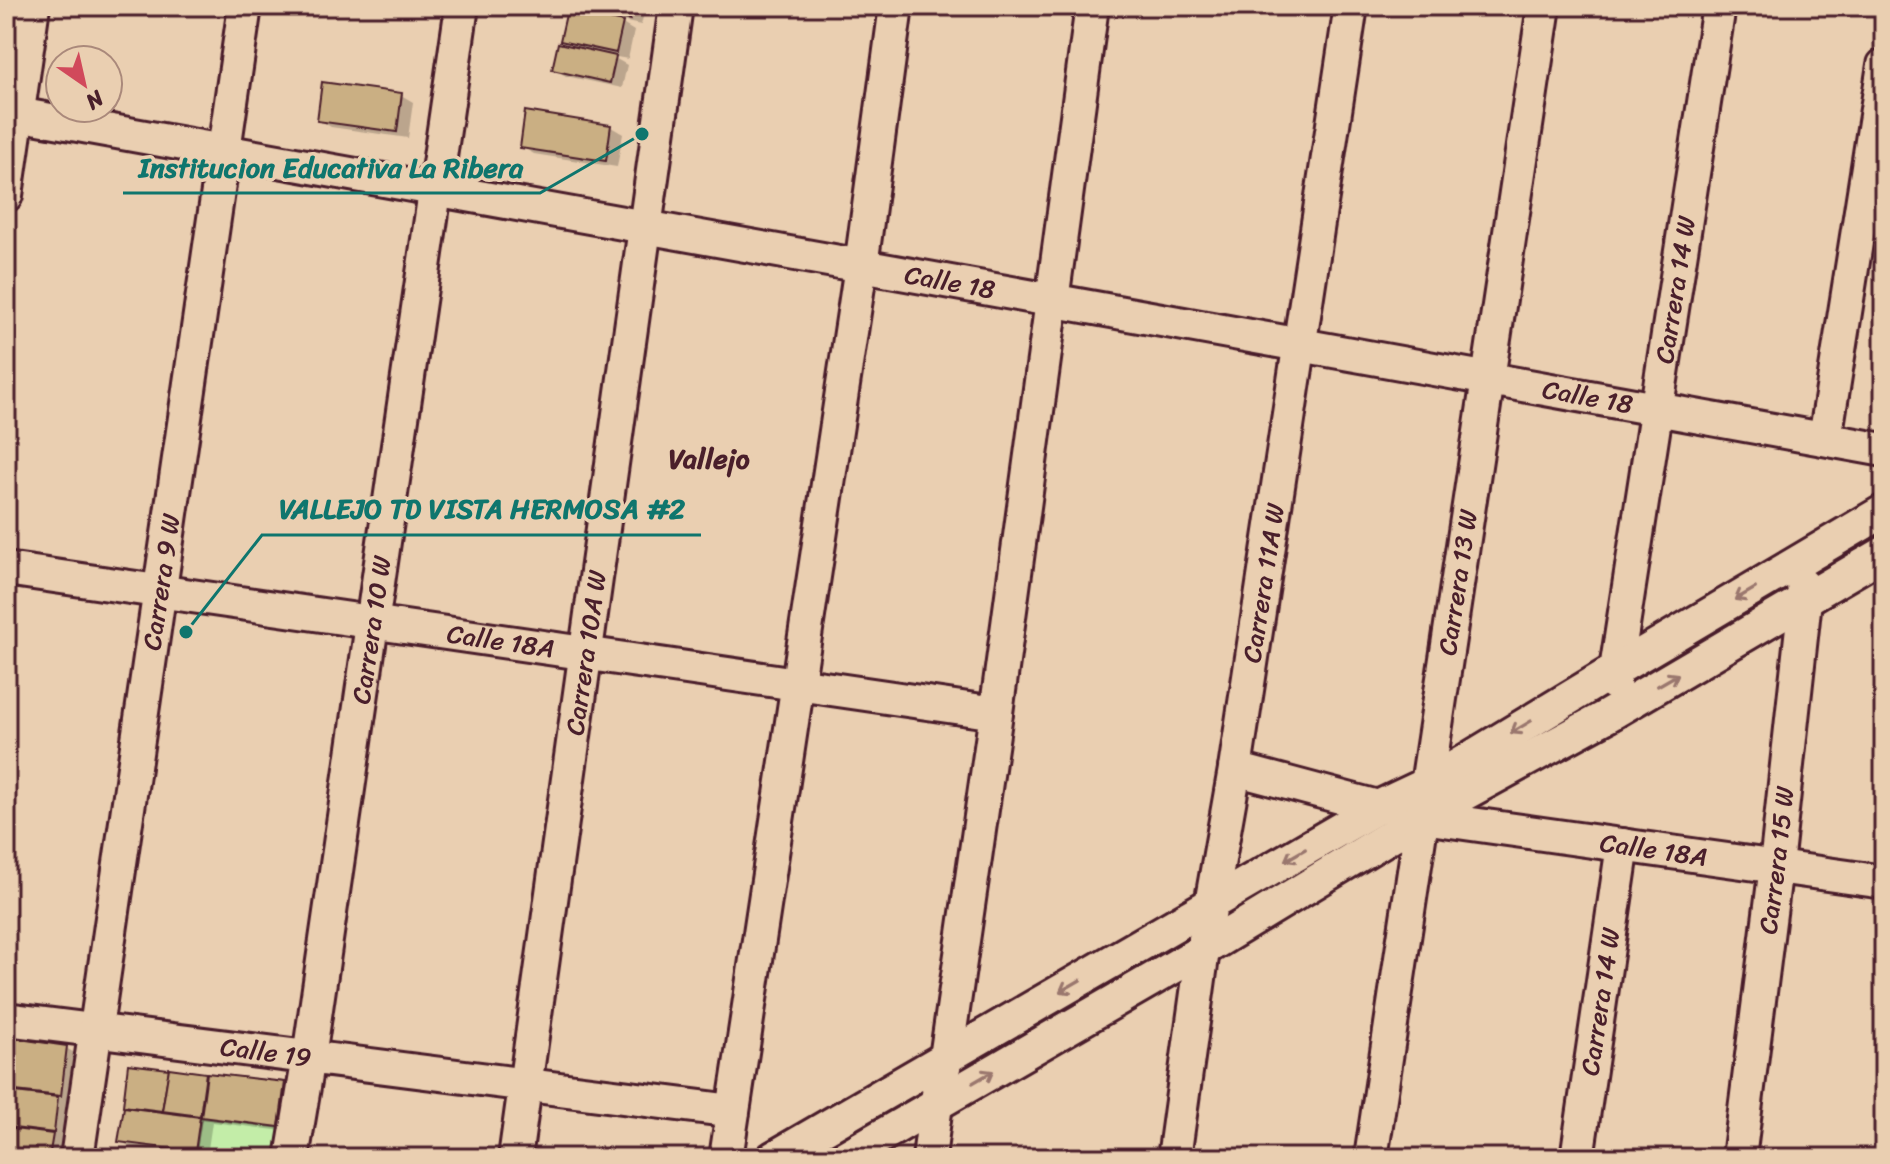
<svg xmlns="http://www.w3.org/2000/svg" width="1890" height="1164" viewBox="0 0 1890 1164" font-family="Sriracha,sans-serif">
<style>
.green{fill:#c3eda8;stroke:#86866a;stroke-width:2}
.shadow{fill:#0003}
.building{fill:#caaf83;stroke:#4a1f2b;stroke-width:2}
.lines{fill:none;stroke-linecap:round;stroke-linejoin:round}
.minor-casing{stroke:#4a1f2b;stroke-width:38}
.minor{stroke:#eacfb1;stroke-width:32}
.oneway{stroke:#9a776e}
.labels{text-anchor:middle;stroke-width:7;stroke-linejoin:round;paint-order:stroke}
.street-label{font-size:26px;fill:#4a1f2b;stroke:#eacfb1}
.neighbourhood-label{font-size:28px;font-weight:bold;fill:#4a1f2b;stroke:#eacfb1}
.leader{fill:none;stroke:#0f766e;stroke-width:3}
.callout-dot{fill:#0f766e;stroke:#eacfb1;stroke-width:3}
.callout-label{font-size:28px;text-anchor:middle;font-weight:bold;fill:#0f766e;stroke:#eacfb1;stroke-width:7;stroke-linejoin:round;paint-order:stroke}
</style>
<rect width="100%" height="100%" fill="#eacfb1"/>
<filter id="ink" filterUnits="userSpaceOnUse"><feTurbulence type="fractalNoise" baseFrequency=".0125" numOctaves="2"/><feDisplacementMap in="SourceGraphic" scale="16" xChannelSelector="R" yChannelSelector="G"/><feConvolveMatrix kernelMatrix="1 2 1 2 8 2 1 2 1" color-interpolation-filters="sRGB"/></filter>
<g filter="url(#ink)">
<path class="green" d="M201,1118L291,1129L286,1158H249L196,1151Z"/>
<g class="shadow">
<path d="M572,6H646L641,25L616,20L634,31L628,59L611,56L627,65L622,88L566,76L554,69L579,49L562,40L590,16Z"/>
<path d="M401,95L413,102L408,138L331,127L319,120Z"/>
<path d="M611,127L623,134L617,167L534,154L522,147Z"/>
<path d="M6,1039L66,1048L78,1055L62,1158H6Z"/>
<path d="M130,1066L285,1084L296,1091L291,1132L212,1122L207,1156L224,1158H197L198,1156L132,1148L120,1141Z"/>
</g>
<g class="building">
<path d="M569,6H633L630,20Z"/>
<path d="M567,10L623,22L616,53L560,41Z"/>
<path d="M558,43L616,56L610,83L552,70Z"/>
<path d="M322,82L402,93L397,132L317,121Z"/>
<path d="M525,111L611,125L606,161L520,148Z"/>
<path d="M6,1037L67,1046L61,1096L6,1090Z"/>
<path d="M128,1064L169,1069L162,1111L123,1106Z"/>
<path d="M169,1068L206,1073L200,1116L162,1111Z"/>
<path d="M207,1073L285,1082L279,1127L201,1117Z"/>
<path d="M6,1091L58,1097L54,1133L6,1127Z"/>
<path d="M124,1107L200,1117L195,1152L118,1142Z"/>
<path d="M6,1128L53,1134L49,1158H6Z"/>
<path d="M196,1152L239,1158H195Z"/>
</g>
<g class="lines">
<g class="minor-casing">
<g id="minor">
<path id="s1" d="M17,114L1884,450"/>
<path d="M6,195L33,6"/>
<path d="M1825,439L1884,65"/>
<path id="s2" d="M6,569L996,713"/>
<path id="s3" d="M1614,683L1719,6"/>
<path d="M1235,769L1378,807"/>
<path id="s4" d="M1422,817L1884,882"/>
<path id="s5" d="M6,1019L733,1111"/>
<path id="s6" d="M77,1158L245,6"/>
<path id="s7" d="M292,1158L309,1057L462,6"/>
<path id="s8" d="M515,1158L676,6"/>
<path d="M726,1158L861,266L896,6"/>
<path d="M773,1158L1378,807L1427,784L1617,669L1884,511"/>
<path d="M843,1158L1203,950L1422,817L1607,716L1884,553"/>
<path d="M929,1158L936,1104L946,1058L996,713L1092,6"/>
<path id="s9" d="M1174,1158L1203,950L1235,769L1351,6"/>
<path id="s10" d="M1371,1158L1544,6"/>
<path id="s11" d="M1577,1158L1623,845"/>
<path id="s12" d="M1739,1158L1776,866L1805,600L1803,585"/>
</g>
</g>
<use href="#minor" class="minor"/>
</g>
<defs><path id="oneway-shaft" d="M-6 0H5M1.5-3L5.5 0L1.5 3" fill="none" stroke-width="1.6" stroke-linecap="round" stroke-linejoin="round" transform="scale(2)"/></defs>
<g class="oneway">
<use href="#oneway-shaft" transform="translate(1745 594) rotate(150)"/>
<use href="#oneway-shaft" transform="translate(1668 680) rotate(-30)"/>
<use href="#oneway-shaft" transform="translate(1521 727) rotate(149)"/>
<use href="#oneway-shaft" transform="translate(1295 855) rotate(150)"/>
<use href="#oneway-shaft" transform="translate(1070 986) rotate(150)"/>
<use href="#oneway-shaft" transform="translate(983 1077) rotate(-30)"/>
</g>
</g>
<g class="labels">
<g class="street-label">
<text dy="9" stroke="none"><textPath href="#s1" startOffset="948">Calle 18</textPath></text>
<text dy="9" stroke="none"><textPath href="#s3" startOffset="398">Carrera 14 W</textPath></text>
<text dy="9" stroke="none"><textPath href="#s1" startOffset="1596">Calle 18</textPath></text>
<text dy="9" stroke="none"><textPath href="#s6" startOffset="582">Carrera 9 W</textPath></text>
<text dy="9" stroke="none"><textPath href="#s9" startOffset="582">Carrera 11A W</textPath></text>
<text dy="9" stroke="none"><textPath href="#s10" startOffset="582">Carrera 13 W</textPath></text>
<text dy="9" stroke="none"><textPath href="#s7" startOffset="534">Carrera 10 W</textPath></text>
<text dy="9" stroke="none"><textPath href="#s2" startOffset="500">Calle 18A</textPath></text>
<text dy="9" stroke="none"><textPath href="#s8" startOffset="510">Carrera 10A W</textPath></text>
<text dy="9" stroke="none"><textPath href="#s4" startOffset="234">Calle 18A</textPath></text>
<text dy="9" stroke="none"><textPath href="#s12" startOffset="300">Carrera 15 W</textPath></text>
<text dy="9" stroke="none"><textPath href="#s11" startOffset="158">Carrera 14 W</textPath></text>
<text dy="9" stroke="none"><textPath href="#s5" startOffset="262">Calle 19</textPath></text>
</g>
<g class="neighbourhood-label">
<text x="709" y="468">Vallejo</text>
</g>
</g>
<path class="leader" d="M642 134L540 193H123M186 632L262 535H701"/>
<g class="callout-dot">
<circle cx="642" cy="134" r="8"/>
<circle cx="186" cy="632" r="8"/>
</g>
<g class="callout-label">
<text x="331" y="177">Institucion Educativa La Ribera</text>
<text x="482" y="518">VALLEJO TD VISTA HERMOSA #2</text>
</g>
<rect width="1890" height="1164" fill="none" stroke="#eacfb1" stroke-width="32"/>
<rect x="16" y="16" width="1858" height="1132" fill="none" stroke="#4a1f2b" stroke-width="3" filter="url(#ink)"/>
<g transform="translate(84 84) rotate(146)"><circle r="38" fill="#eacfb1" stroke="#aa897b" stroke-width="2"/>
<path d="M0-6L14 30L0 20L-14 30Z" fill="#d1495b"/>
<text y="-12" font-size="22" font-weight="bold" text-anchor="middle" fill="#4a1f2b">N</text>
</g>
</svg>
